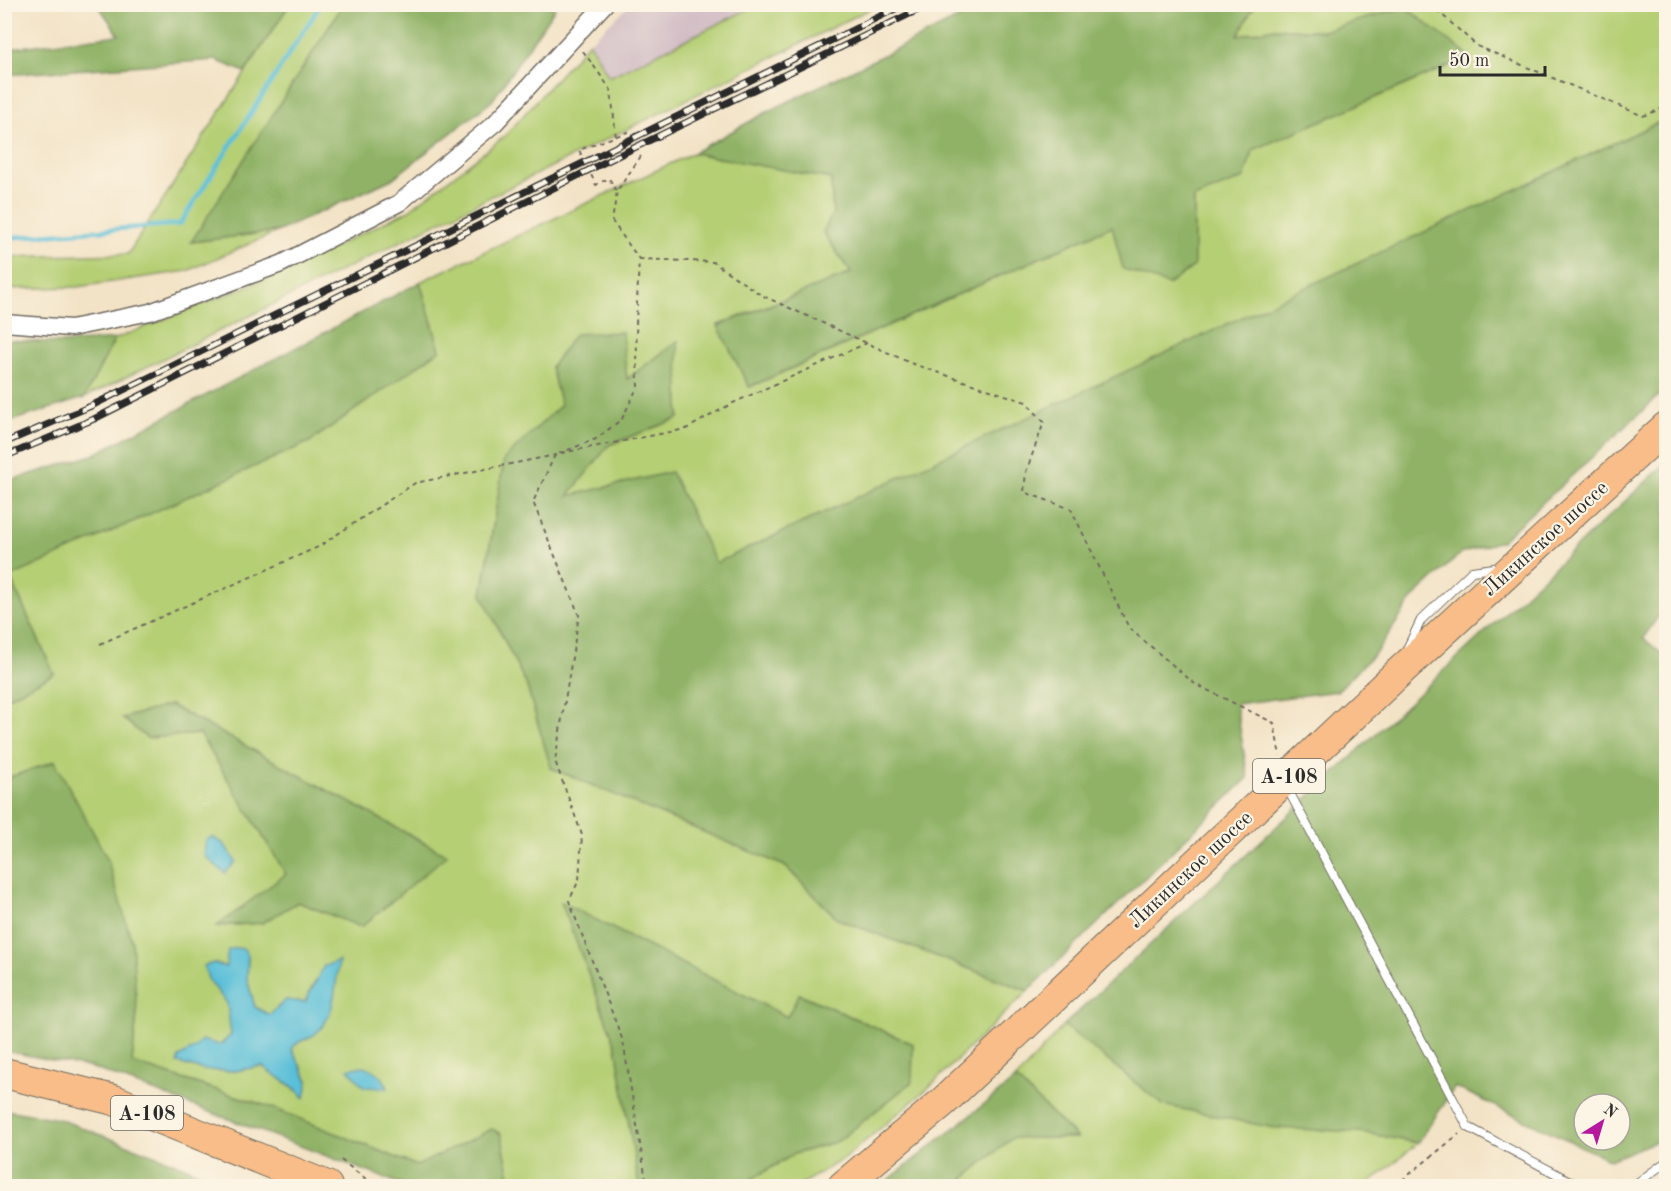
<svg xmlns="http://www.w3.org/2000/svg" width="1671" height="1191" viewBox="0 0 1671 1191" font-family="'Old Standard TT',serif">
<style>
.industrial{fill:#d2bdc5}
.green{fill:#b5cf74;stroke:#707d50;stroke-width:1.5;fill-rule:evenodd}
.forest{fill:#90b266;stroke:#5e6e48;stroke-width:1.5;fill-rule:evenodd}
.water{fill:#5abfd8;stroke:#427582;stroke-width:1.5}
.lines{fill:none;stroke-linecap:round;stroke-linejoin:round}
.stream{stroke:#5abfd8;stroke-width:4.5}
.lane-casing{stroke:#716b61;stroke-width:10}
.street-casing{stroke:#716b61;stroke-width:19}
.highway-casing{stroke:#716b61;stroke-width:32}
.path{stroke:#716b61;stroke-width:2;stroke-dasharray:4.5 4.5;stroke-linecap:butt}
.lane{stroke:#fff;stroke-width:8}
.street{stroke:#fff;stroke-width:16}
.highway{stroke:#f8bd88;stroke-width:30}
.rail-casing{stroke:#2b2b2b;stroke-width:7}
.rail{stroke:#fcf5e5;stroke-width:4.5;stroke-dasharray:14;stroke-linecap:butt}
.labels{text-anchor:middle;stroke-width:4.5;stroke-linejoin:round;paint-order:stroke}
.shield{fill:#fcf5e5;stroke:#6a6863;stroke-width:1.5}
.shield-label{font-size:20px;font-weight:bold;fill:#2b2b2b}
.street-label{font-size:21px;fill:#2b2b2b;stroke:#fcf5e5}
</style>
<rect width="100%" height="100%" fill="#fcf5e5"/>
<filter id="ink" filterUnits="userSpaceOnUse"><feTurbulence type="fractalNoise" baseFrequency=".0167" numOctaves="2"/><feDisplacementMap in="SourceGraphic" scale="12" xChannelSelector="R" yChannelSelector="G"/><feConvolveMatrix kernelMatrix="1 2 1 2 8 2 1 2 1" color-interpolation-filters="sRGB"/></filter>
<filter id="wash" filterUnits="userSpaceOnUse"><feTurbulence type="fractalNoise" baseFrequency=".008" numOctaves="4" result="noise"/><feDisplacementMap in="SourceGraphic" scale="24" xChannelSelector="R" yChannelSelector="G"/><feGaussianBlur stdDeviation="1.35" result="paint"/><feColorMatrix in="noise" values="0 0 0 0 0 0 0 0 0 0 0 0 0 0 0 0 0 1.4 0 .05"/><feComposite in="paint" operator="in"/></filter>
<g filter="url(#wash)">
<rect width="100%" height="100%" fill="#f3e3c6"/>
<path class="industrial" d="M630,5H757L609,77L589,42Z"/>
<g class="green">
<path d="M1258,4L1666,5V119L716,564L671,472L567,496L609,445L679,418L678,341L627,379L551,367L561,405L504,460L482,595L527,686L551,768L785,866L838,919L1028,991L926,1090L845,1158L798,1186H740L794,1154L838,1141L912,1082L913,1044L800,994L787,1017L562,903L616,1046L639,1186H512L501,1134L492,1129L417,1166L270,1107L132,1063L137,1012L55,761L5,779L4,699L54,674L10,577L309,442L440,350L420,282L693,153L831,179L833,213L823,232L851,273L718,325L750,387L1112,226L1193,266L1194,197L1244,178L1253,150L1469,57L1405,7L1323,31L1275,28L1237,36L1254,6ZM170,705L446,855L361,927L298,902L262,923L218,926L287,874L200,734L147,738L123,718ZM248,956L247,979L255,1007L269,1015L286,1000L305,1002C309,989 319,979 324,966L314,1035L295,1044L292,1049L308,1080L304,1097C290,1083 277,1078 262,1066L234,1071L204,1070L183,1064L179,1057L205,1043L220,1045L231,1035L228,1003L204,966L214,963L227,967Z"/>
<path d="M289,5H343L192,242L279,231L187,271L77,287L5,289L4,257L128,254Z"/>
<path d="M757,5H878L84,398L115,339L288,270L409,210L505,136L589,42L609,77Z"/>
<path d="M1064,1025L1163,1105L1361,1132L1418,1143L1366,1186H955L1012,1138H1077L1016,1079Z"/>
</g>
<g class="forest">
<path d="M98,5H289L245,72L215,60L5,75V49L119,35Z"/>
<path d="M541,5L555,8L492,101L392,179L279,231L191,242L343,5Z"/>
<path d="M986,5H1258L1254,6L1238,36L1275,28L1323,31L1405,7L1470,57L1253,150L1244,178L1194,198V266L1168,285L1123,269L1112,226L749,387L718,326L851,273L823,232L833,213L831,179L693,153L767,112Z"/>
<path d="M1666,119V389L1501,541L1461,553L1413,598L1377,651L1337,691L1236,704L1248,778L1028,991L838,919L785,866L551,768L527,686L482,595L504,459L561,405L551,367L575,334L622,332L627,379L678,341L679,418L609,445L568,496L671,472L716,563Z"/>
<path d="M420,282L440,350L309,442L10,577L54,674L5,699V482L93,455Z"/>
<path d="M115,339L84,398L5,423V340L63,343Z"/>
<path d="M1666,463V606L1643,638L1666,657V1137L1610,1160L1455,1087L1418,1143L1361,1132L1274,1128L1163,1105L1064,1025ZM1584,1104H1620V1140H1584Z"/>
<path d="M170,705L447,855L361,927L298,902L262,923L217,926L286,874L200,734L147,738L122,718Z"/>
<path d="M55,761L107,858L132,942L137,1012L132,1063L270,1107L417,1166L492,1129L501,1134L512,1186H406L93,1068L5,1051V779Z"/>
<path d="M561,902L787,1017L799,994L913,1044L912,1082L838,1141L794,1154L740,1186H639L616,1046Z"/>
<path d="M1016,1079L1077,1138H1012L955,1186H881Z"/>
<path d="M5,1110L59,1119L236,1186H5Z"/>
</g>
<g class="water">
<path d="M212,837L224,844L236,862L225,873L204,855L206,840Z"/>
<path d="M236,948L244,949L248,956L247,979L255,1007L269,1015L286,1000L305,1002L324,966L339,961C335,984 336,1019 315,1034C307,1040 297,1040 292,1049L308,1081L305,1098C292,1083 277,1078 262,1066L235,1071L204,1070L177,1063L179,1057L195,1048L201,1040L220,1045L231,1035L227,1003L208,979L204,966L214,963L226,967L228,950Z"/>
<path d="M363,1066C376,1070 382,1075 388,1088L364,1087L348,1069Z"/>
</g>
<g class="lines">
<path class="stream" d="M4,238L180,224L321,4"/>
</g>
</g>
<g filter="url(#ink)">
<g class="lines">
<g class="lane-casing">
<g id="lane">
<path d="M1406,651L1421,620L1472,571L1501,567"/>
<path d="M1286,786L1468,1127L1579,1186"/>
<path d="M1633,1186L1666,1162"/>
</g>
</g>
<g class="street-casing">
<path id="street" d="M4,323L71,328L150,312L281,264L399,203L495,123L605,4"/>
</g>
<g class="highway-casing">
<g id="highway">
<path d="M4,1073L114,1100L327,1186"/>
<path d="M843,1186L943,1102L1394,677L1666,427"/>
</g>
</g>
<g class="path">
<path d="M1430,4L1477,46L1643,116L1666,107"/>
<path d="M583,51L611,90L616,138"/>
<path d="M641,156L617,191L612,221L639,259L636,324L638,386L622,419L596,439L555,455L533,502L579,615L555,761L582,835L579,880L569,901L623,1041L647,1186"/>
<path d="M616,191L609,178L596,185L579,150L630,131"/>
<path d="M639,259L713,262L761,295L913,364L1026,402L1044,422L1026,472L1024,492L1071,509L1129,628L1195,684L1274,723L1280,756"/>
<path d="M561,453L686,429L733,403L867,343"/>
<path d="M100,644L318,547L415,483L556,455"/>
<path d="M341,1160L375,1186"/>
<path d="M1395,1186L1459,1134"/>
</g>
<use href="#lane" class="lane"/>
<use href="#street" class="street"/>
<use href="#highway" class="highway"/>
<g class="rail-casing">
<g id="rail">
<path d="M4,443L91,406L905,4"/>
<path d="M4,457L94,419L607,161L930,4"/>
</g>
</g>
<use href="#rail" class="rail"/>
</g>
</g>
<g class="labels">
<g class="shield">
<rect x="1253" y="759" width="72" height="34" rx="4.5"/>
<rect x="111" y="1096" width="72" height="34" rx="4.5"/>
</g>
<g class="shield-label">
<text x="1289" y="783">А-108</text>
<text x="147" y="1120">А-108</text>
</g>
<g class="street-label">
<text transform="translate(1545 538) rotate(-42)" y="7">Ликинское шоссе</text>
<text transform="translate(1190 869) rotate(-43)" y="7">Ликинское шоссе</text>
</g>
</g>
<rect width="1671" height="1191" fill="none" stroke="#fcf5e5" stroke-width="24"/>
<g transform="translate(1602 1122) rotate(37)"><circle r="28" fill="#fcf5e5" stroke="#a8a49b" stroke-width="1.5"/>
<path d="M0-4.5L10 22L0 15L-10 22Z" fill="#b5179e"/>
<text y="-9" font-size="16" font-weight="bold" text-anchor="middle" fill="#2b2b2b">N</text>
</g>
<path d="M1440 66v9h105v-9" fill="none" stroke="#2b2b2b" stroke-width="3"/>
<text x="1449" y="66" font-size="18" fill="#2b2b2b" stroke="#fcf5e5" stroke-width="4.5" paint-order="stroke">50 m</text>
</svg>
